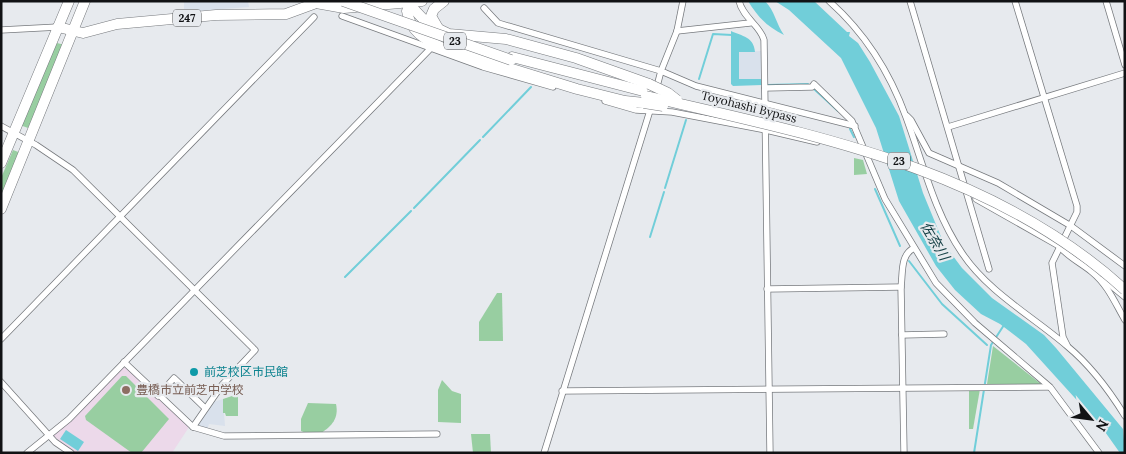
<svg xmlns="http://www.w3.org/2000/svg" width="1126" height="454" viewBox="0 0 1126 454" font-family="Lora,'Noto Sans JP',serif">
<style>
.built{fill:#d9e1ec}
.education{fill:#ecd9ea}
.green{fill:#98cea1}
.water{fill:#71ced9}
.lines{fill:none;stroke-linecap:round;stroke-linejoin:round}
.stream{stroke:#71ced9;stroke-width:2}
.street-casing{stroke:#777a7e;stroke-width:7}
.highway-casing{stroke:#777a7e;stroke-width:11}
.street{stroke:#fff;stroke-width:5.5}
.highway{stroke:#fff;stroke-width:10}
.highway-bridge-casing{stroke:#777a7e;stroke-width:11;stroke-linecap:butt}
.highway-bridge{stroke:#fff;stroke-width:10}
.culture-dot{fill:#0f9aa8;stroke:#e7eaee;stroke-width:2}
.education-dot{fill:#8d6e63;stroke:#e7eaee;stroke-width:2}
.labels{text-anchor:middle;stroke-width:4.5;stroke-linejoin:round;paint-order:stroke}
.shield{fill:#e7eaee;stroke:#515355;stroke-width:1}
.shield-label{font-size:11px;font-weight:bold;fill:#111214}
.street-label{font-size:12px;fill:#111214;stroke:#e7eaee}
.culture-label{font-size:12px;fill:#0d838f;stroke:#e7eaee;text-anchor:start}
.education-label{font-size:12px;fill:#785e54;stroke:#e7eaee;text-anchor:start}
.water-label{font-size:14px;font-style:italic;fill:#164146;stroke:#e7eaee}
</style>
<rect width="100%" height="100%" fill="#e7eaee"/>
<g class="built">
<path d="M184,1H248L249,7L184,12Z"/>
<path d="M761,51V79H739V52Z"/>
<path d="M223,399L225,426L209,424L207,430L195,426L210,403Z"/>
</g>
<path class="education" d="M127,365L189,427L172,453H76L53,436L123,366Z"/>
<g class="green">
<path d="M57,43L65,45L28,128L20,125Z"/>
<path d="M13,150L21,153L1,201V178Z"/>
<path d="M854,158L863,160L867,174L854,175Z"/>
<path d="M497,293H502L503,341H479V322Z"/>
<path d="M993,346L1041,384H987Z"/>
<path d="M122,376H126L169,419L141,453H132L86,420L85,416Z"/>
<path d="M442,380L452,391L461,394V423L438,422V390Z"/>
<path d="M969,389H980L973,429H969Z"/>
<path d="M238,394V416H226L225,413H223V399Z"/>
<path d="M308,403L336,404C339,418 332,426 321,433H306L301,431V419Z"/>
<path d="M471,434H490L491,453H473Z"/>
</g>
<g class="water">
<path d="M748,1H765C775,11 776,24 784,35C767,27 758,17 748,1Z"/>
<path d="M775,1H814L847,32H850L849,36L858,43L870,62L899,116L923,193L944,244L962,268L992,298L1044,335L1056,348L1123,429L1125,453H1120L1103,429L1026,344L1000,324L981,314L955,290L936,266L899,201L876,128L841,58L789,10Z"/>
<path d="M731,31C742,36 754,37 755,52H739V79H761L762,85L733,86L731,84Z"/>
<path d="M66,430L84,442L78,451L60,439Z"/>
</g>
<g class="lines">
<g class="stream">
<path d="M699,79L713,34L732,35"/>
<path d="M768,85L808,84"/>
<path d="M814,89L838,111"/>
<path d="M850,129L854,137"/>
<path d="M483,137L531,87"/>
<path d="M665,188L686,120"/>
<path d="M875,189L900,246"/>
<path d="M414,208L480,140"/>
<path d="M650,237L664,192"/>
<path d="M909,261L942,304L987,345"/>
<path d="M345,277L411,211"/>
<path d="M974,453L991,345L1004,325"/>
</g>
<g class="street-casing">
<g id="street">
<path d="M683,1L677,31L661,71L696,86L855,126"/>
<path d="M739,1C743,18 760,25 764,40L770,453"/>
<path d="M829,1C864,32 890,73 906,117C923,163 934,212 962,253C988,292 1032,316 1067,346C1090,365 1109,390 1125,416"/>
<path d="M910,1L989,269"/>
<path d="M1015,1L1077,206V212L1052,263L1063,337L1067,345"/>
<path d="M1106,1L1125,65"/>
<path d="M484,8L498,23L661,71L656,90"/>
<path d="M342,16L483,67L553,87"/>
<path d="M1,30L58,27"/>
<path d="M677,31L750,23"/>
<path d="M765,88L812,87L814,84L852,121L885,199L936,283L975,323L1050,387L1099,453"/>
<path d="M605,101L636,110L672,112L766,130L817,142"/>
<path d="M907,116L911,120L929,153L998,183L1071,226L1125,266"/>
<path d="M1,126L36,145L73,170L255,350L222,385L193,427"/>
<path d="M948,127L1125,73"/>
<path d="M976,199L1059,246C1068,257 1081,263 1092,272C1108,285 1115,303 1125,320"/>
<path d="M1103,279L1125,297"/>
<path d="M767,289L901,287"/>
<path d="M902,335L944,334"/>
<path d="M1,339L314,17"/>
<path d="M124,362L193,427L224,436L437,434"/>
<path d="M1,382L55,442L71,453"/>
<path d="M562,391L1049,387"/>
<path d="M158,396L174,378L205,408"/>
<path d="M27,453L69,419L430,49"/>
<path d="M544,453L652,104"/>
<path d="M904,453L901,287C903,273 900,255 914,248"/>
</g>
</g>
<g class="highway-casing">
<g id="highway">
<path d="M411,1L407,11C410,31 424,39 441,47L577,89L625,101L644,103"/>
<path d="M407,2L428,24L449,34L506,39L576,58L649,84"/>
<path d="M58,27L83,33L117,24L216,15L286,14L316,3L344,8L422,1"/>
<path d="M438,28L431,16L434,9L444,1"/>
<path d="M512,57L647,92"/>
<path d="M1,163L69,1"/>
<path d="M1,209L85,1"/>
</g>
</g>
<use href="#street" class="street"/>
<use href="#highway" class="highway"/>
<g class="highway-bridge-casing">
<g id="highway-bridge">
<path d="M343,1L511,60"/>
<path d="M649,84L668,93L677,100"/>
<path d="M646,96C814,135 993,169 1125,290"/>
<path d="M644,103L663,106"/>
</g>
</g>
<use href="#highway-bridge" class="highway-bridge"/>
</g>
<circle class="culture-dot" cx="194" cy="372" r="5"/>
<circle class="education-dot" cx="126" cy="390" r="5"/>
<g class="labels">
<g class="shield">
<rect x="173" y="9.5" width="28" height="17" rx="4"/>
<rect x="444" y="32.5" width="22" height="17" rx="4"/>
<rect x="888" y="152.5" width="22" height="17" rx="4"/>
</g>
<g class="shield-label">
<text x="187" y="22">247</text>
<text x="455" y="45">23</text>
<text x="899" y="165">23</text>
</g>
<g class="street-label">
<text transform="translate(749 107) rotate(14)" y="4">Toyohashi Bypass</text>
</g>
<g class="culture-label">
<text x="204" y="376">前芝校区市民館</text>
</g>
<g class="education-label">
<text x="136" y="394">豊橋市立前芝中学校</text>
</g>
<g class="water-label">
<text transform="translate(935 241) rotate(59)" y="5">佐奈川</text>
</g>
</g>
<rect width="1126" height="454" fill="none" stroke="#111214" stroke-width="5"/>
<g transform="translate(1091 419) rotate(119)" stroke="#e7eaee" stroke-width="4" paint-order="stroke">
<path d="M0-4L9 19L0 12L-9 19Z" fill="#111214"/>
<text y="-8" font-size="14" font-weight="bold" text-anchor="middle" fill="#111214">N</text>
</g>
</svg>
